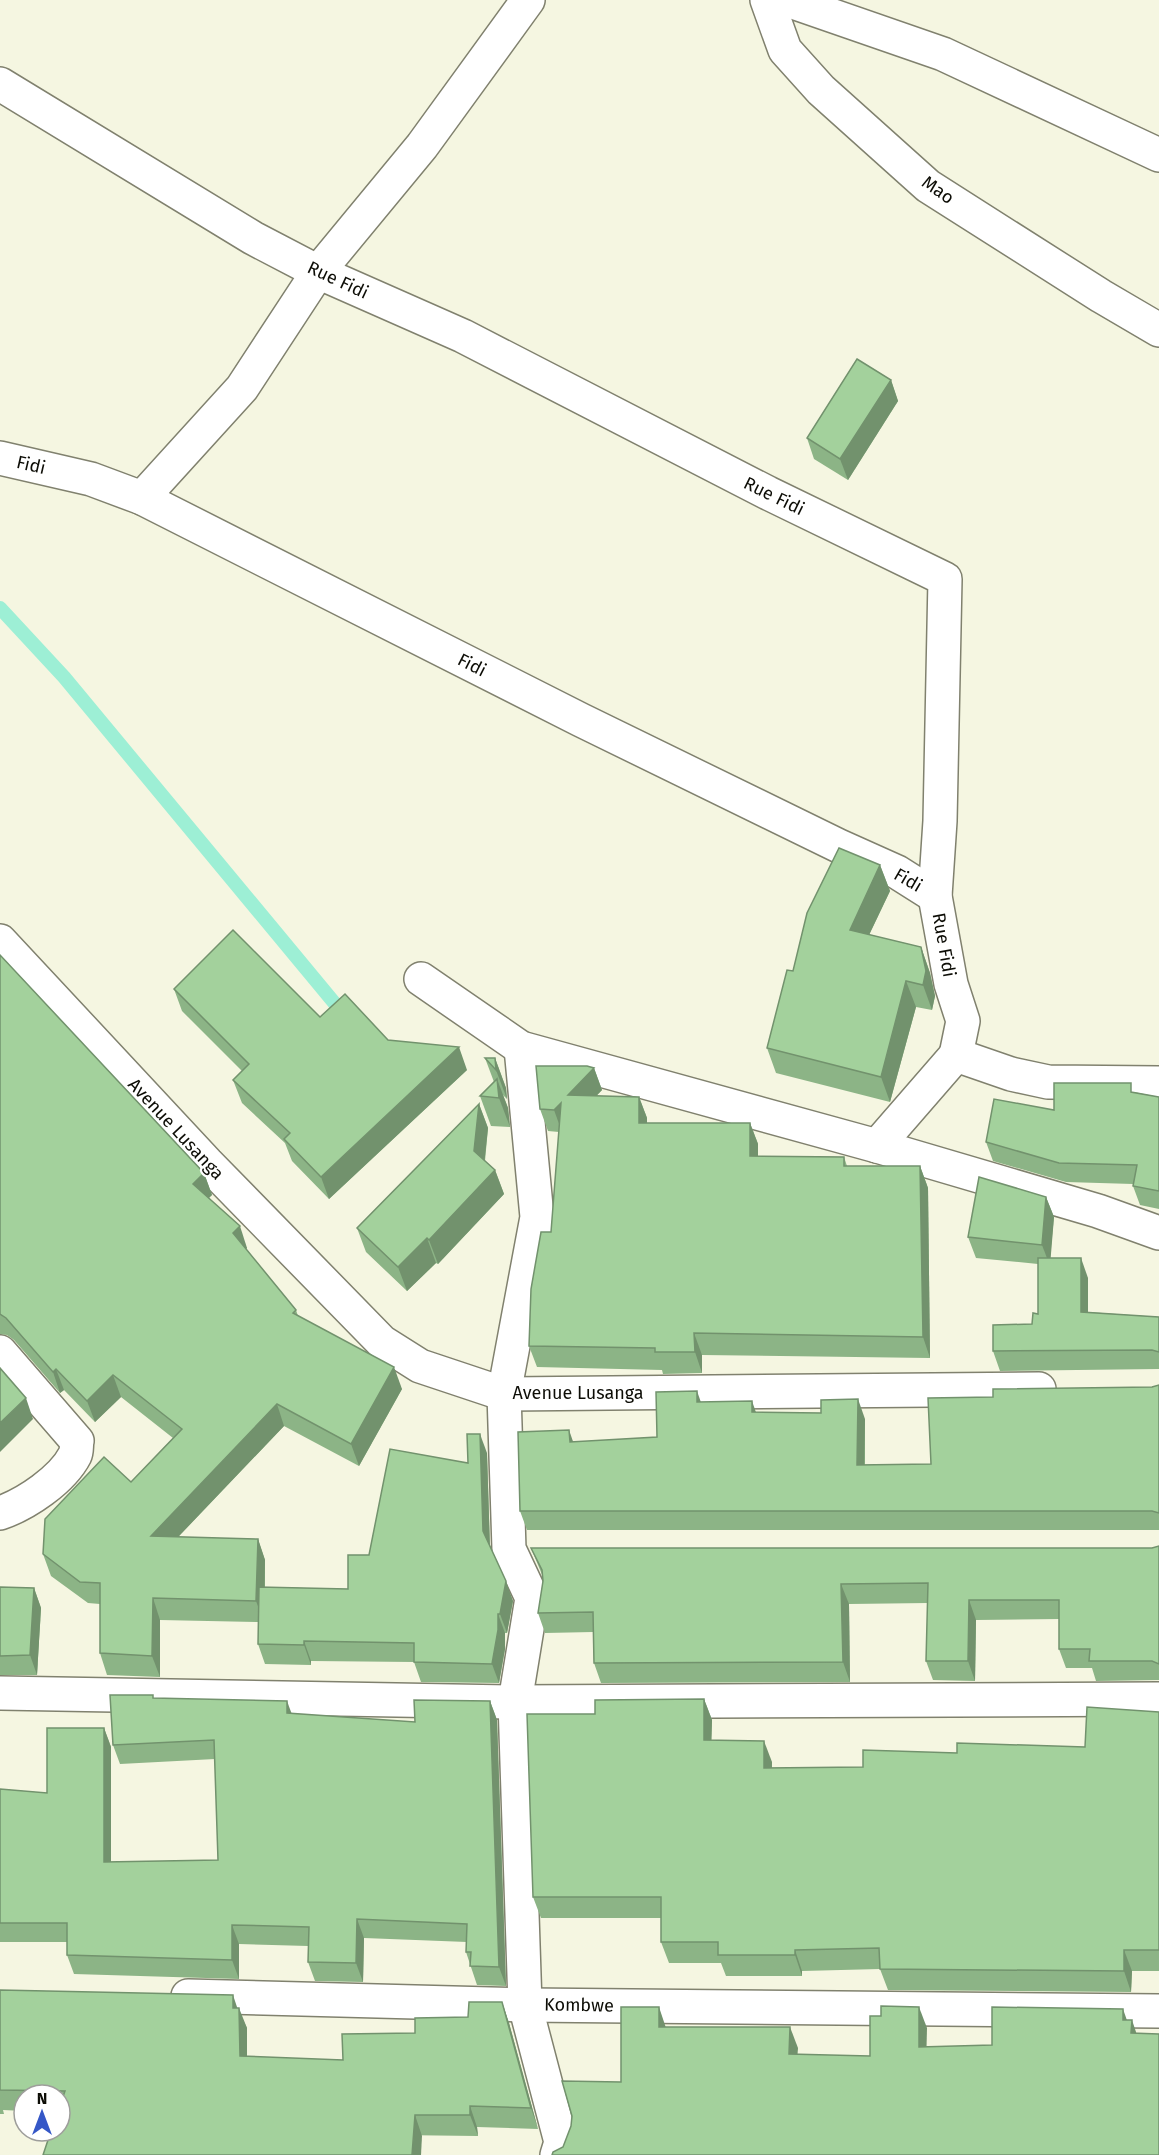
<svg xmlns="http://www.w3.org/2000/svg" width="1159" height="2155" viewBox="0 0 1159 2155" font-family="'Fira Sans',sans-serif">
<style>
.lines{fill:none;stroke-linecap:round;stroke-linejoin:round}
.stream{stroke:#9defd5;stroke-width:14}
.street-casing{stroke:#80816e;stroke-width:36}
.street{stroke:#fff;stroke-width:33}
.wall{fill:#8cb486}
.shaded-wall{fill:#72926d}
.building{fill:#a3d19c;stroke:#72926d;stroke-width:1.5}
.labels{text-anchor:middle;stroke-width:4.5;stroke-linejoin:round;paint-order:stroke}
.street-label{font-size:18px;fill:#0d0d06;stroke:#fff}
</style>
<rect width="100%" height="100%" fill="#f5f6e1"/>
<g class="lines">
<path class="stream" d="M0,608L64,677L346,1017"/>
<g class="street-casing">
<g id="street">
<path d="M767,0L785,50L821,90L928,186L1101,296L1159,330"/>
<path d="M787,0L943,54L1159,155"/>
<path d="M0,84L253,238L318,272L463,336L768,493L945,579L940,821L935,896L951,984L963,1021L956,1055L1011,1074L1048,1082L1159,1083"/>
<path d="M0,458L91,479L142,498L581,720L839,846L897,872L935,896"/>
<path d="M142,498L242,388L318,272L422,146L528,0"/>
<path d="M0,941L207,1163L382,1342L420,1366L504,1394L1039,1389"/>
<path d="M421,979L521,1048L877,1146L1098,1211L1159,1233"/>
<path d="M521,1048L537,1217L504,1394L509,1549L532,1598L515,1702L525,2005L561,2142L557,2155"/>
<path d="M877,1146L956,1055"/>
<path d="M0,1352L77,1441C76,1445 77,1451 75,1455C62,1480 26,1504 0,1513"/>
<path d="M0,1693L515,1702L1159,1699"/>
<path d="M188,1996L525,2005L1159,2011"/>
</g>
</g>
<use href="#street" class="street"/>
</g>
<g class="wall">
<path d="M891,380L898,401L848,480L814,459L807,438Z"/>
<path d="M880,865L890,891L869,935L921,947L930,973L935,996L932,1010L916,1007L890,1102L776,1073L767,1048L793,971Z"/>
<path d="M0,955L204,1173L212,1195L208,1198L247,1248L246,1249L296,1310L298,1316L402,1389L359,1466L284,1426L178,1537L258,1539L265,1560V1587L348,1589L369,1555L468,1463L487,1453L490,1546L513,1601L507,1633H505V1649L499,1683L421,1682L414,1662L311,1661V1665L265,1664L258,1644V1622L160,1620V1677L107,1675L100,1653V1604L88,1603L51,1576L43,1554L131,1482L173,1438L121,1397L95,1422L64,1390L60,1393L14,1340L7,1335L0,1334Z"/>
<path d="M174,989L320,1017L388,1040L467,1070L329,1199L292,1161L285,1143L242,1103L233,1080L242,1071L182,1011Z"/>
<path d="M485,1058H495L506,1088L507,1099L503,1095L508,1108L510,1127L491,1126L480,1096L494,1082Z"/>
<path d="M594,1068L602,1090L596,1096L639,1097L647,1118V1123H750L758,1144V1156L844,1157L847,1166H920L928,1188L930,1358L702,1355V1373L663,1374L662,1370L537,1367L529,1346L551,1232L559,1132L548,1131L540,1109Z"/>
<path d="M1134,1092L1159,1097V1209L1140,1205L1133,1186V1184L1066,1182L993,1161L986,1142L1054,1110Z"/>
<path d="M479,1104L488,1128L485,1161L495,1170L504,1194L438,1264L436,1263L407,1291L366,1252L357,1228Z"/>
<path d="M1046,1197L1054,1217L1050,1258L1088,1278V1312L1159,1317V1369L1000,1371L993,1351L1032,1324L1038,1314V1264L976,1258L968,1237Z"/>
<path d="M1159,1385V1530H527L520,1511L573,1442L657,1437L701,1402L756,1412L865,1419V1465L931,1464L993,1397L1152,1387Z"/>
<path d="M1159,1546V1680L1096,1681L1092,1668H1066L1059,1649V1619L976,1620L975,1681L933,1680L926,1661L928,1603L849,1604L850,1682L601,1683L594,1663L593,1632L545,1633L538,1613L543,1581V1577L531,1548H1152Z"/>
<path d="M0,1587L34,1588L41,1608L37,1675H0Z"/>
<path d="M153,1698L292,1714L415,1722L490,1701L497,1720L506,1986L477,1985L466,1952L467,1942L364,1938L363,1982L315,1981L308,1962V1946L239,1944V1979L74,1974L67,1955V1942H0V1789L47,1793L104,1728L111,1747V1862L218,1860L215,1759L120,1764L113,1745Z"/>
<path d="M704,1699L712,1720L711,1740L772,1762V1768L863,1767L957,1753L1085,1747L1159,1712V1971H1132L1131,1992L888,1990L880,1969L802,1971V1976H726L721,1963H669L661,1942V1918H541L533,1897L595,1714Z"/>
<path d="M0,1990L237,2008L247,2028V2057L343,2060L415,2033L468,2017L502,2002L509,2023L538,2129L477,2127L478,2136L60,2131V2095H24V2111L3,2110L4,2114H0Z"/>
</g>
<g class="shaded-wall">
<path d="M891,380L898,401L848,480L840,459Z"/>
<path d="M880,865L890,891L859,956L850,930Z"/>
<path d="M921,947L930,973L935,996L932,1010L923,985Z"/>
<path d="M906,981L916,1007L890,1102L881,1077Z"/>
<path d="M459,1047L467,1070L329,1199L321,1177Z"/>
<path d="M495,1058L506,1088L507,1099L496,1070Z"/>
<path d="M594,1068L602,1090L576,1117L568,1095Z"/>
<path d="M497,1079L508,1108L510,1127L499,1098Z"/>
<path d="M639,1097L647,1118V1144L639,1123Z"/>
<path d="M561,1103L562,1132L554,1110Z"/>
<path d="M479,1104L488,1128L483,1175L474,1151Z"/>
<path d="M750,1123L758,1144V1178L750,1156Z"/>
<path d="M920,1166L928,1188L930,1358L923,1337Z"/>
<path d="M495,1170L504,1194L438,1264L429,1240Z"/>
<path d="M204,1173L212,1195L201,1206L193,1184Z"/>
<path d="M1046,1197L1054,1217L1050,1266L1042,1245Z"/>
<path d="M240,1226L247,1248L241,1254L233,1233Z"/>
<path d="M427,1238L436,1263L407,1291L398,1267Z"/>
<path d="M1081,1258L1088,1278V1331L1081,1312Z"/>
<path d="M694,1333L702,1355V1373L695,1352Z"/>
<path d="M394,1367L402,1389L359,1466L351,1444Z"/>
<path d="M56,1369L64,1390L60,1393L53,1372Z"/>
<path d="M113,1375L121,1397L95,1422L87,1401Z"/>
<path d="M697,1391L704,1411L697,1402Z"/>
<path d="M26,1398L33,1419L0,1452V1423Z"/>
<path d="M858,1399L865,1419L864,1485L857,1465Z"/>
<path d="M752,1401L759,1421L752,1412Z"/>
<path d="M277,1404L284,1426L159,1557L151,1536Z"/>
<path d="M569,1430L576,1450L570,1442Z"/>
<path d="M480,1434L487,1453L490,1550L483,1531Z"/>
<path d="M258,1539L265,1560L264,1622L256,1601Z"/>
<path d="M506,1581L513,1601L507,1633L500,1614Z"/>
<path d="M841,1584L849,1604L850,1682L843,1662Z"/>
<path d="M34,1588L41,1608L37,1675L30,1655Z"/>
<path d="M153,1598L160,1620V1677L152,1656Z"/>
<path d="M969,1600L976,1620L975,1681L968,1661Z"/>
<path d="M498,1614L505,1633V1649L499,1683L492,1664Z"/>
<path d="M304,1641L311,1661V1665L304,1645Z"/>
<path d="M704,1699L712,1720L711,1761L704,1740Z"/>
<path d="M287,1701L294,1720L287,1713Z"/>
<path d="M490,1701L497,1720L506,1986L499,1967Z"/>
<path d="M104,1728L111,1747V1881L104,1862Z"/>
<path d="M764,1741L772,1762L771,1789L764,1768Z"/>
<path d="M357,1919L364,1938L363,1982L356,1963Z"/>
<path d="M232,1925L239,1944V1979L232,1960Z"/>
<path d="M795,1950L802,1971V1976L795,1955Z"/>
<path d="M1124,1950L1132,1971L1131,1992L1124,1971Z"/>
<path d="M233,1995L239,2013V2008L247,2028V2077L240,2056L233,2008Z"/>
<path d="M502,2002L509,2023L538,2129L531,2108Z"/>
<path d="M659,2007L666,2028L659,2027Z"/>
<path d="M919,2007L927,2028L926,2068L919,2047Z"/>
<path d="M1123,2009L1130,2029L1123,2020Z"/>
<path d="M1132,2020L1139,2041L1131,2033Z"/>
<path d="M790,2027L798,2048L796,2075L789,2054Z"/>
<path d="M470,2106L477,2127L478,2136L470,2115Z"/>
<path d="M415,2115L422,2136L421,2155H412Z"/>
</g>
<g class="building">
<path d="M857,359L891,380L840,459L807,438Z"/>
<path d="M839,848L880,865L850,930L921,947L926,971L923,985L906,981L881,1077L767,1048L787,970L793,971L807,913Z"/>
<path d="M233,930L320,1017L345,994L388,1040L459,1047L321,1177L284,1139L290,1133L233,1080L249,1064L174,989Z"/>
<path d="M0,955L204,1173L193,1184L240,1226L233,1233L296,1310L293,1313L394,1367L351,1444L277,1404L151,1536L258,1539L256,1601L153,1598L152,1656L100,1653V1583L80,1582L43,1554L45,1519L104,1457L131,1482L182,1429L113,1375L87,1401L56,1369L53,1372L6,1318L0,1314Z"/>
<path d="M485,1058H495L496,1070Z"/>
<path d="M536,1066H587L594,1068L568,1095L639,1097V1123H750V1156L844,1157V1166H920L923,1337L694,1333L695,1352H655V1348L529,1346L531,1289L541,1232H551L561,1103L554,1110L540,1109Z"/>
<path d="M497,1079L499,1098L480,1096Z"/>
<path d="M1054,1083H1131V1092L1159,1097V1191L1133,1186L1137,1165L1059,1163L986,1142L994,1099L1054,1110Z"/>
<path d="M479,1104L474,1151L495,1170L429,1240L427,1238L398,1267L357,1228Z"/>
<path d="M979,1177L1046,1197L1042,1245L968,1237Z"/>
<path d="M1038,1258H1081V1312L1159,1317V1352L1152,1350L993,1351V1325L1032,1324L1033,1313L1038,1314Z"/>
<path d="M0,1368L26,1398L0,1423Z"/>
<path d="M1159,1385V1513L1152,1511H520L518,1432L569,1430L570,1442L657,1437L656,1392L697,1391V1402L752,1401V1412L821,1413V1400L858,1399L857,1465L931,1464L928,1398L993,1397V1389L1152,1387Z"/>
<path d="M467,1434H480L483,1531L506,1581L500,1614H498V1630L492,1664L414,1662V1643L304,1641V1645L258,1644L259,1587L348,1589V1555H369L390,1449L468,1463Z"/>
<path d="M1159,1546V1664L1152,1661H1089L1090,1649H1059V1600H969L968,1661H926L928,1583L841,1584L843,1662L594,1663L593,1612L538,1613L543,1581L542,1570L531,1548H1152Z"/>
<path d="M0,1587L34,1588L30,1655L0,1656Z"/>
<path d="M110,1695H153V1698L287,1701V1713L415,1722L414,1700L490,1701L499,1967L470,1966L471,1952H466L467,1924L357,1919L356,1963L308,1962L309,1927L232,1925V1960L67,1955V1923H0V1789L47,1793V1728H104V1862L218,1860L214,1740L113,1745Z"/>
<path d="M704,1699V1740L764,1741V1768L863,1767V1750L957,1753V1743L1085,1747L1087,1707L1159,1712V1950H1124V1971L880,1969L879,1948L795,1950V1955H718V1942H661V1897H533L527,1714H595V1700Z"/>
<path d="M0,1990L233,1995V2008H239L240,2056L343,2060L342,2034L415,2033V2018L468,2017L469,2002H502L531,2108L470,2106V2115H415L412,2155H43L51,2131H60V2105L65,2091L0,2090Z"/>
<path d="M881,2006L919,2007V2047L992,2045V2007L1123,2009V2020H1132L1131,2033L1159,2034V2155H552L553,2152L563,2147L571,2126L572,2116L562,2081L621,2082V2007H659V2027H790L789,2054L870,2056V2016H881Z"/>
</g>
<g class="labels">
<g class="street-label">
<text transform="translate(938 190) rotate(35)" y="6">Mao</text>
<text transform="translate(338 280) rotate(25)" y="6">Rue Fidi</text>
<text transform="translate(31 465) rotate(13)" y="6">Fidi</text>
<text transform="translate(774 496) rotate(26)" y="6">Rue Fidi</text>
<text transform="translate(472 665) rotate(27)" y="6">Fidi</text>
<text transform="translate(908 880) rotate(30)" y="6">Fidi</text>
<text transform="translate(944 945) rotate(80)" y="6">Rue Fidi</text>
<text transform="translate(176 1129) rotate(47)" y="6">Avenue Lusanga</text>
<text x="578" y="1399">Avenue Lusanga</text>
<text transform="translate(579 2005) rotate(1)" y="6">Kombwe</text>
</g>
</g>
<g transform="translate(42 2113)"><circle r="28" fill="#ffffff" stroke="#9e9e9b" stroke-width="1.5"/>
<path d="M0-4.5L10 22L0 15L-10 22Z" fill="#3557c7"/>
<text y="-9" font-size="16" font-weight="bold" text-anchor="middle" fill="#0d0d06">N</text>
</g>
</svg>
